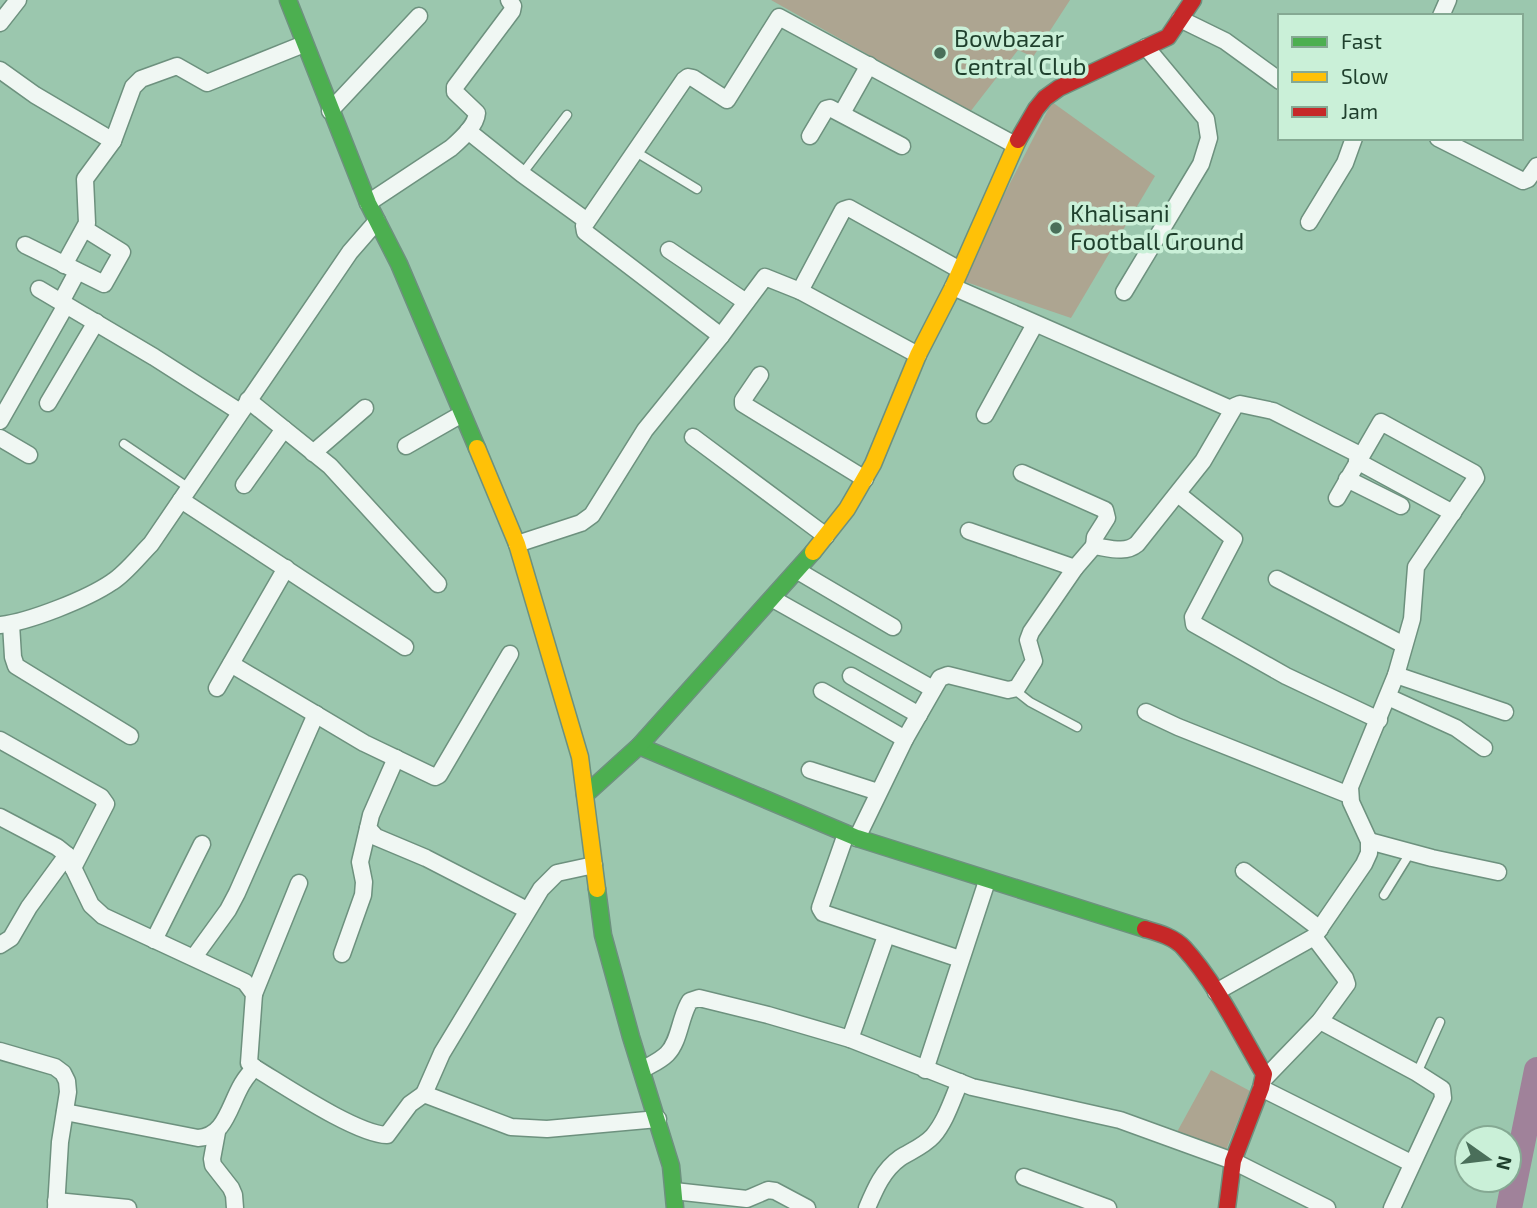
<svg xmlns="http://www.w3.org/2000/svg" width="1537" height="1208" viewBox="0 0 1537 1208" font-family="'Exo 2',sans-serif">
<style>
.green{fill:#ada591}
.lines{fill:none;stroke-linecap:round;stroke-linejoin:round}
.river{stroke:#a0829a;stroke-width:26}
.lane-casing{stroke:#6d917e;stroke-width:11}
.street-casing{stroke:#6d917e;stroke-width:19}
.fast-casing{stroke:#6d917e;stroke-width:19}
.slow-casing{stroke:#6d917e;stroke-width:19}
.jam-casing{stroke:#6d917e;stroke-width:19}
.lane{stroke:#f0f7f3;stroke-width:8}
.street{stroke:#f0f7f3;stroke-width:16}
.fast{stroke:#4caf50;stroke-width:16}
.slow{stroke:#ffc107;stroke-width:16}
.jam{stroke:#c62828;stroke-width:16}
.poi-dot{fill:#4a6f5a;stroke:#caf0d8;stroke-width:2.5}
.labels{text-anchor:middle;stroke-width:7;stroke-linejoin:round;paint-order:stroke}
.poi-label{font-size:24px;fill:#1e3f2c;stroke:#caf0d8;text-anchor:start}
</style>
<rect width="100%" height="100%" fill="#9bc7ae"/>
<g class="green">
<path d="M771,0H1070L1033,57L1018,50L970,112Z"/>
<path d="M1052,102L1155,176L1071,318L960,280Z"/>
<path d="M1211,1070L1250,1091L1226,1150L1177,1132Z"/>
</g>
<g class="lines">
<path class="river" d="M1509,1208L1537,1070"/>
<g class="lane-casing">
<g id="lane">
<path d="M636,152L697,189"/>
<path d="M522,174L567,115"/>
<path d="M124,444L189,488"/>
<path d="M1015,690L1030,702L1077,727"/>
<path d="M1384,895L1410,853"/>
<path d="M1417,1073L1440,1022"/>
</g>
</g>
<g class="street-casing">
<g id="street">
<path d="M1441,16L1448,0"/>
<path d="M1180,19L1225,41L1280,81"/>
<path d="M0,23L18,0"/>
<path d="M0,70L35,95L113,141"/>
<path d="M330,111L419,16"/>
<path d="M842,113L869,65"/>
<path d="M468,131L522,174L587,221"/>
<path d="M810,136L826,109L830,108L902,146"/>
<path d="M1438,138L1523,181L1528,179L1537,166"/>
<path d="M368,203L451,148C461,139 476,126 477,113L455,92V87L512,11L513,6L509,0"/>
<path d="M1309,222L1345,163L1354,138"/>
<path d="M25,245L104,284L122,252L85,229"/>
<path d="M669,250L746,302"/>
<path d="M64,265L87,223L85,179L113,141L133,87L141,79L177,66L207,83L304,44"/>
<path d="M953,287L1231,409"/>
<path d="M39,289L154,357L240,412"/>
<path d="M800,291L843,210L849,208L960,270"/>
<path d="M1124,292L1201,164L1209,138L1206,119L1146,47"/>
<path d="M61,302L77,272"/>
<path d="M721,336L585,232L584,226L684,80L688,77L693,78L727,100L779,17L1015,145"/>
<path d="M760,375L743,400V404L865,479"/>
<path d="M248,400L330,466L438,584"/>
<path d="M48,403L96,322"/>
<path d="M985,415L1035,324"/>
<path d="M0,421L66,305"/>
<path d="M693,437L826,536"/>
<path d="M0,438L29,455"/>
<path d="M406,446L462,414"/>
<path d="M313,453L365,408"/>
<path d="M1357,461L1453,513"/>
<path d="M1022,473L1105,510L1107,518L1095,537L1094,546"/>
<path d="M1347,479L1401,506"/>
<path d="M244,485L284,429"/>
<path d="M1178,494L1234,539L1193,617L1194,624L1286,676L1379,720"/>
<path d="M181,500L405,647"/>
<path d="M969,531L1075,568"/>
<path d="M517,544L581,523L592,515L645,430L721,336L765,277L800,291L918,355"/>
<path d="M798,571L893,627"/>
<path d="M1277,579L1404,645"/>
<path d="M773,599L933,689"/>
<path d="M11,624L13,657L16,666L130,736"/>
<path d="M0,625C29,622 87,599 112,582C126,573 139,556 151,544L350,252L377,221"/>
<path d="M231,664L364,743L435,777L439,775L510,654"/>
<path d="M1396,675L1505,712"/>
<path d="M851,676L919,715"/>
<path d="M217,688L286,568"/>
<path d="M822,691L905,739"/>
<path d="M1388,697L1456,728L1484,748"/>
<path d="M1146,712L1178,727L1349,795"/>
<path d="M0,740L101,797L106,804L73,868"/>
<path d="M396,758L371,815L368,828L376,837L426,858L527,910"/>
<path d="M810,770L878,792"/>
<path d="M0,817L57,847L67,855L91,905L103,916L245,982L254,994L249,1063L255,1068C285,1086 356,1134 387,1135L410,1104L424,1094L511,1127L547,1129L658,1119"/>
<path d="M846,834L820,908L823,913L960,959"/>
<path d="M857,838L905,739L940,678L948,675L1008,690L1017,688L1034,661L1028,640L1031,632L1075,568L1094,546C1109,548 1125,554 1137,544L1203,461L1235,406L1240,404L1273,411L1360,455"/>
<path d="M1369,841L1432,858L1498,872"/>
<path d="M1244,871L1320,929"/>
<path d="M154,940L202,844"/>
<path d="M0,945L11,938L29,907L67,855"/>
<path d="M342,954L363,895L364,882L360,862L368,828"/>
<path d="M194,957L228,910L237,893L316,714"/>
<path d="M1216,992L1314,937L1364,864L1369,853V841L1351,802L1350,787L1396,675L1412,619L1416,567L1476,478L1474,473L1381,422L1337,498"/>
<path d="M254,994L299,883"/>
<path d="M1320,1021L1417,1073L1442,1089L1443,1098L1392,1208"/>
<path d="M850,1039L886,936"/>
<path d="M0,1051L55,1067L63,1073L67,1081L68,1092L60,1142L56,1208"/>
<path d="M642,1070C650,1065 660,1061 667,1054C680,1041 680,1016 690,1001L699,998L768,1015L850,1039L972,1087L1120,1120L1233,1161L1327,1208"/>
<path d="M925,1070L987,881"/>
<path d="M1264,1079L1320,1021L1347,984L1345,978L1314,937"/>
<path d="M1261,1088L1411,1163"/>
<path d="M424,1094L442,1053L541,889L557,873L594,865"/>
<path d="M65,1112L198,1138C232,1136 229,1090 255,1068"/>
<path d="M217,1132L212,1159L213,1165L231,1188L234,1195L235,1208"/>
<path d="M1024,1177L1108,1208"/>
<path d="M674,1191L747,1199L768,1190L775,1191L807,1208"/>
<path d="M56,1201L128,1208"/>
<path d="M867,1208C875,1189 883,1170 900,1158C911,1151 924,1146 933,1136C946,1121 952,1100 960,1082"/>
</g>
</g>
<g class="fast-casing">
<g id="fast">
<path d="M288,0L368,203L399,264L477,448"/>
<path d="M639,746L857,838L1145,929"/>
<path d="M585,795L639,746L813,552"/>
<path d="M597,889L603,935L631,1037L671,1166L675,1208"/>
</g>
</g>
<g class="slow-casing">
<g id="slow">
<path d="M477,448L517,544L580,757L597,889"/>
<path d="M813,552L847,509L873,464L918,355L953,287L1018,140"/>
</g>
</g>
<g class="jam-casing">
<g id="jam">
<path d="M1018,140L1036,109L1045,98L1059,88L1168,37L1193,0"/>
<path d="M1145,929C1159,933 1174,937 1184,948C1216,983 1240,1033 1264,1074L1261,1088L1233,1161L1227,1208"/>
</g>
</g>
<use href="#lane" class="lane"/>
<use href="#street" class="street"/>
<use href="#fast" class="fast"/>
<use href="#slow" class="slow"/>
<use href="#jam" class="jam"/>
</g>
<g class="poi-dot">
<circle cx="940" cy="53" r="7"/>
<circle cx="1056" cy="228" r="7"/>
</g>
<g class="labels">
<g class="poi-label">
<text x="954" y="47">Bowbazar<tspan x="954" dy="28">Central Club</tspan></text>
<text x="1070" y="222">Khalisani<tspan x="1070" dy="28">Football Ground</tspan></text>
</g>
</g>
<rect x="1278" y="14" width="245" height="126" fill="#caf0d8" stroke="#85a993" stroke-width="2"/>
<rect x="1292" y="37" width="35" height="10" fill="#4caf50" stroke="#85a993" stroke-width="2"/>
<text x="1341" y="49" font-size="21" fill="#1e3f2c">Fast</text>
<rect x="1292" y="72" width="35" height="10" fill="#ffc107" stroke="#85a993" stroke-width="2"/>
<text x="1341" y="84" font-size="21" fill="#1e3f2c">Slow</text>
<rect x="1292" y="107" width="35" height="10" fill="#c62828" stroke="#85a993" stroke-width="2"/>
<text x="1341" y="119" font-size="21" fill="#1e3f2c">Jam</text>
<g transform="translate(1488 1159) rotate(104)"><circle r="33" fill="#caf0d8" stroke="#85a993" stroke-width="2"/>
<path d="M0-5L12 26L0 18L-12 26Z" fill="#4a6f5a"/>
<text y="-10" font-size="19" font-weight="bold" text-anchor="middle" fill="#1e3f2c">N</text>
</g>
</svg>
